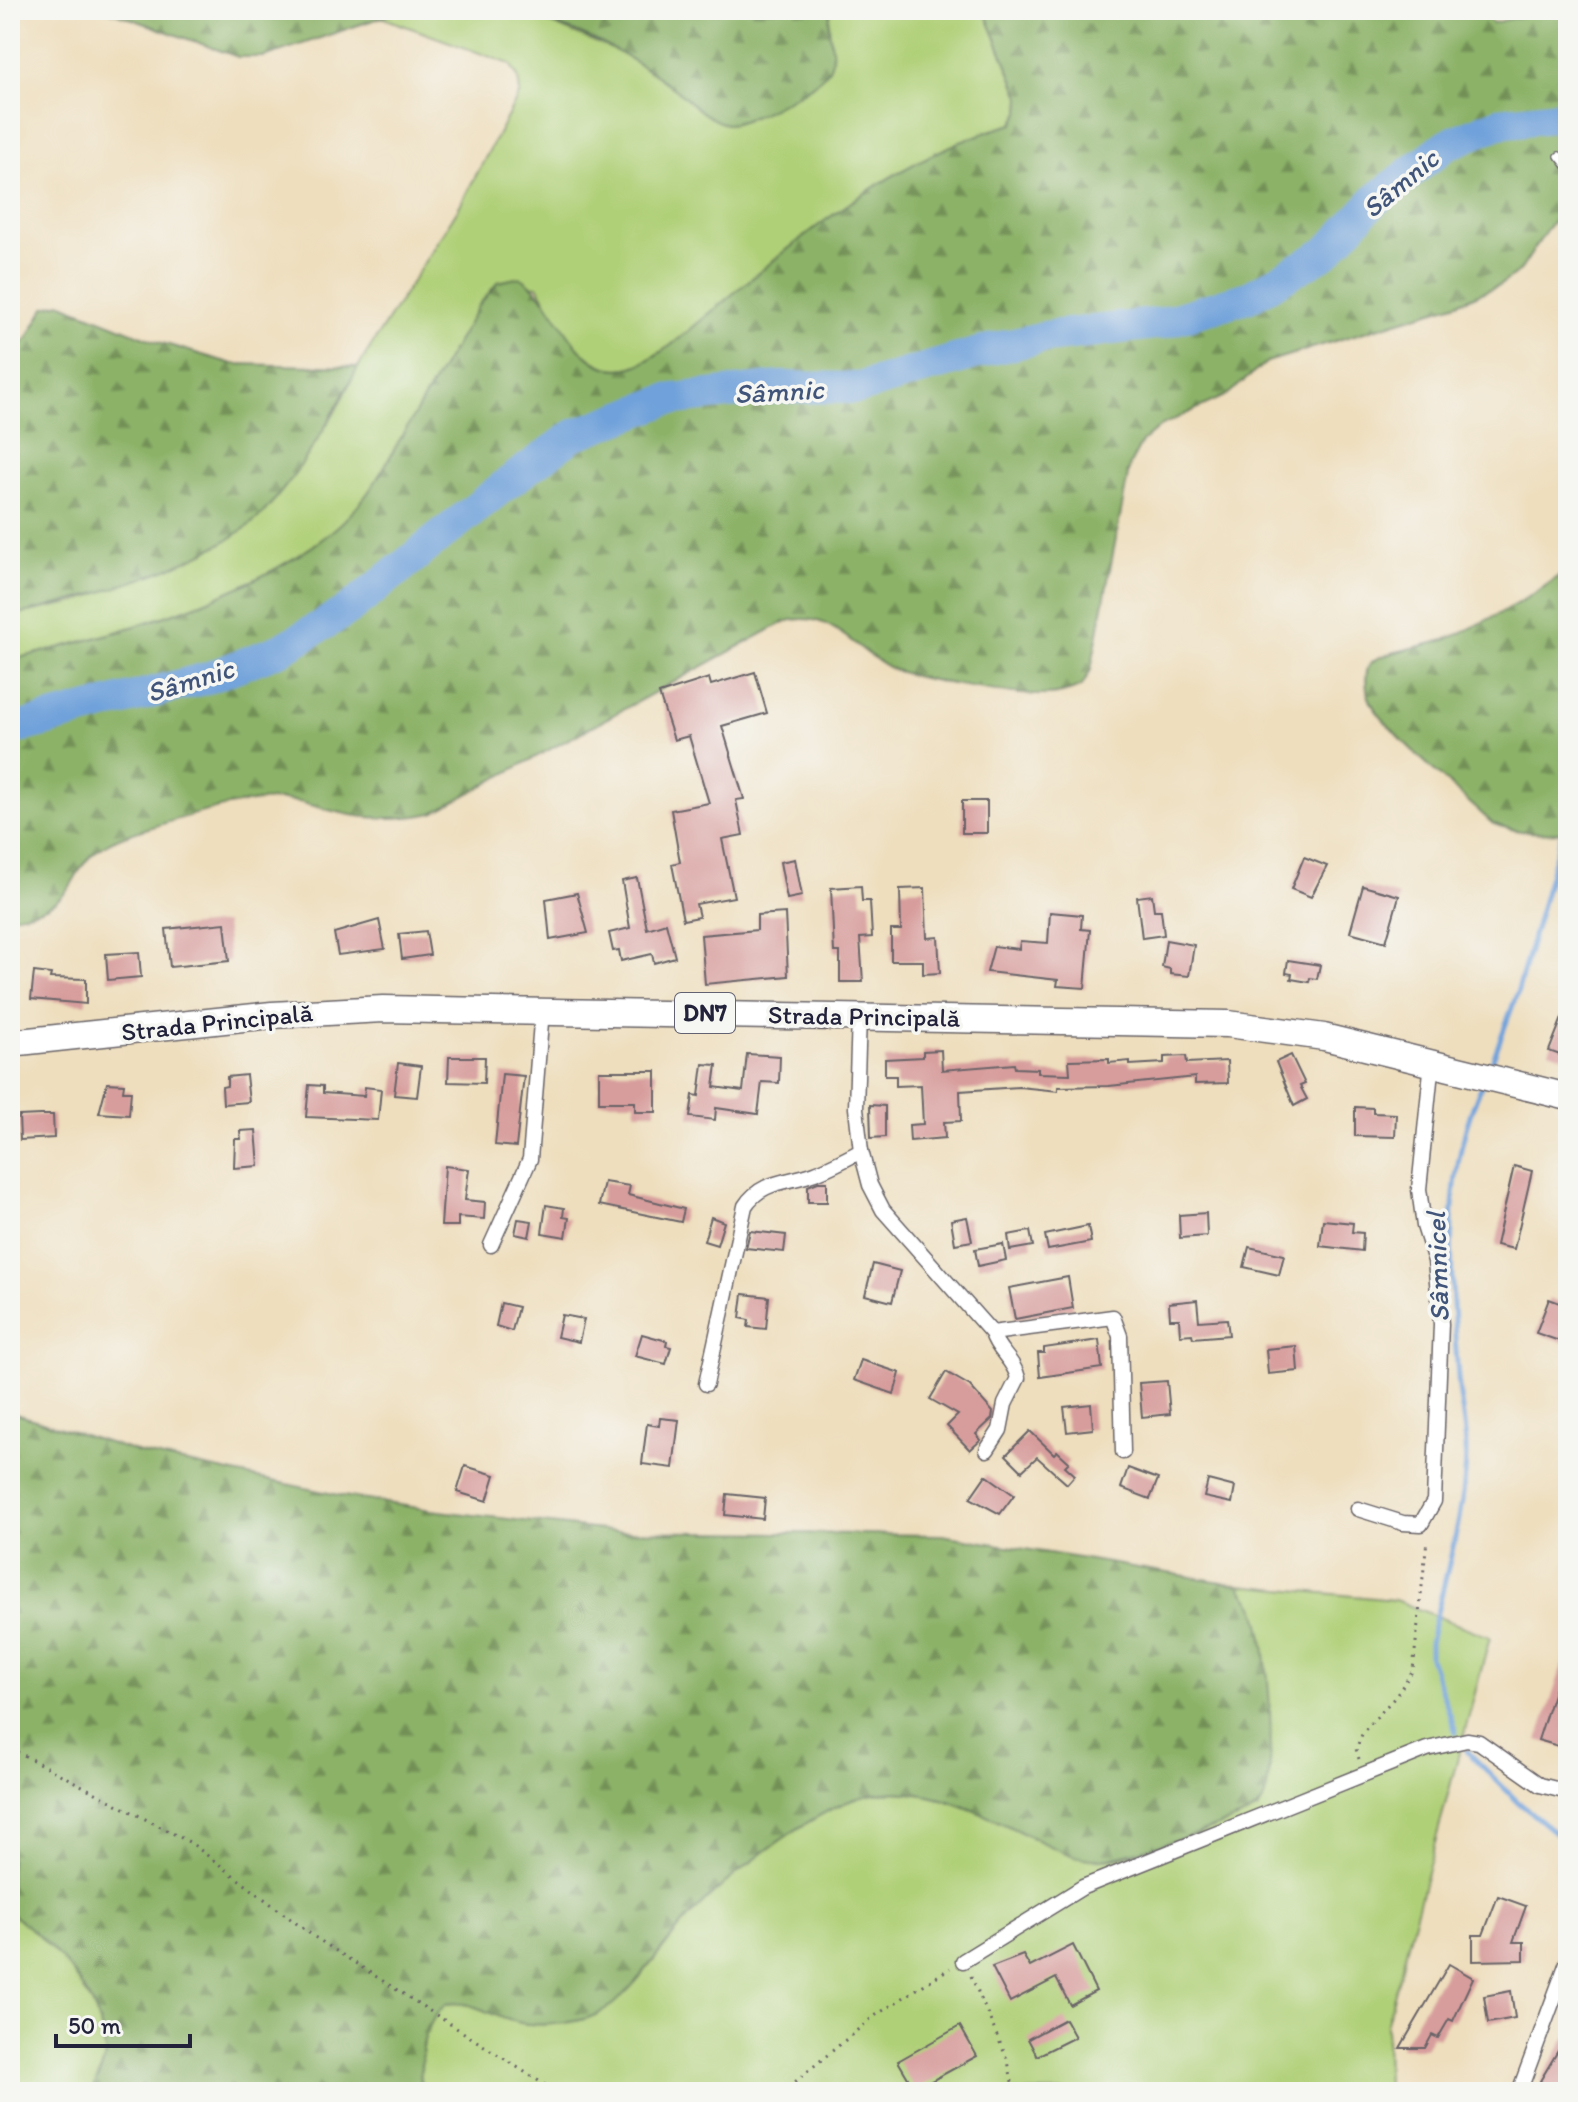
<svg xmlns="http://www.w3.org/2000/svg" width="1578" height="2102" viewBox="0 0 1578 2102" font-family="Itim,sans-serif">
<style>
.grass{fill:#b0d078;stroke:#69795a;stroke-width:2}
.forest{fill:url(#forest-firs);stroke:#576a52;stroke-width:2}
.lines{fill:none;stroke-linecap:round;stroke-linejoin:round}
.stream{stroke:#70a1da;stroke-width:5}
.river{stroke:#70a1da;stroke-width:32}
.building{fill:#d79d9c}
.lane-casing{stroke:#696468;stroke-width:10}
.street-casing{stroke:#696468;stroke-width:17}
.highway-casing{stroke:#696468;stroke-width:29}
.path{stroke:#696468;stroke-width:3;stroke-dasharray:2 6;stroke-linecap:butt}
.lane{stroke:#fff;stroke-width:7}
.street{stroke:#fff;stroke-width:14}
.highway{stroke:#fff;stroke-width:26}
.labels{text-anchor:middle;stroke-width:7;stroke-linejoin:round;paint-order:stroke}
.shield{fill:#f6f6f2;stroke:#626272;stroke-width:2}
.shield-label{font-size:24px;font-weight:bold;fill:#22223b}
.street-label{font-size:26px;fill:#22223b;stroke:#f6f6f2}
.water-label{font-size:28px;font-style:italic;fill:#41557b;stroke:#f6f6f2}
</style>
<defs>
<pattern id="forest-firs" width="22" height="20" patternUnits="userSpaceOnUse" patternTransform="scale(2)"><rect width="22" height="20" fill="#8cb268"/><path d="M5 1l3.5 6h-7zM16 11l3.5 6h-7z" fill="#729057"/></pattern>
</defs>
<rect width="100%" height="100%" fill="#f6f6f2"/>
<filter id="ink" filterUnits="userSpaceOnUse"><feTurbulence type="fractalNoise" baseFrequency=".0125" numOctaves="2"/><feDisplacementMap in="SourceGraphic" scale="16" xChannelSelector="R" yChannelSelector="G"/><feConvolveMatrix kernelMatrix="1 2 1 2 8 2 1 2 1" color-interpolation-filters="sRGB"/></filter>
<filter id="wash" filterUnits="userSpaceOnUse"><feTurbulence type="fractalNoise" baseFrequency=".006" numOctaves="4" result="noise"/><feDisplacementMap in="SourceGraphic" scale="32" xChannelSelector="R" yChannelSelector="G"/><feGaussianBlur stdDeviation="1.8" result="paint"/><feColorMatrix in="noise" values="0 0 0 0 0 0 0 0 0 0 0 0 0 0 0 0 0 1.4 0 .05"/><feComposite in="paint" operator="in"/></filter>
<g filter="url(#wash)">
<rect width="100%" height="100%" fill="#eedebd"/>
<g class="grass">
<path d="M403,10H506L540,19L638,60L709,116L726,124L745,120L815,84L832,60L826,24L832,10H984L1021,99L1020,112L1013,124C879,160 775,261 670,346C658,353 645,364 632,367C584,380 559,319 537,286L498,282L479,305C454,348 428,392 402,436C390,456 379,479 364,498C300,585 112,636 10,660V616L76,602L172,565L228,537L263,513L334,414L358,367L458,209L520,93L518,77L510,64L378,16Z"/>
<path d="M1239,1585L1395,1600L1490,1637L1386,2026L1387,2092H420C422,2058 419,2028 446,2004C470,2000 486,2013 509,2020C534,2028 575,2025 598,2013C629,1998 662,1948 685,1921C720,1882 807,1814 857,1798C918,1778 980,1813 1035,1839C1054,1848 1075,1859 1097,1859C1139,1861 1218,1825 1259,1809L1263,1637L1255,1608Z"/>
<path d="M10,1913C53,1943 102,1996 105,2051C106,2063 96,2081 91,2092H10Z"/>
</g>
<g class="forest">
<path d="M107,10H403L264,57H238Z"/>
<path d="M506,10H832C823,30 839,51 829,69C820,86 747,124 728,124C711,123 689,101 677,91C623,49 572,26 506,10Z"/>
<path d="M984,10H1477L1493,23L1546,10H1568V210L1550,225L1520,271L1500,285L1455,304L1267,362L1227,395L1162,425L1142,442L1130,464L1091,670L1082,686C1071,691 1059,695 1046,695C1017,696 915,680 890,668C852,649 830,607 784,622L433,813C400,820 370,820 337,812C319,808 303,801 284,800C243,799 197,813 159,825C143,830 122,835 107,844C62,869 86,907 10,916V660C112,636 300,586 364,498C379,479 390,456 402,436C428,392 454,348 479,305L498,282L520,277C562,301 575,383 632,367C645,364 658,353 670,346C775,261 879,160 1013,124L1020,112L1021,98Z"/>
<path d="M60,303L152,340L233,364L358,367C332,417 302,471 264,512C217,562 77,602 10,616V351L27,339L45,307Z"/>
<path d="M1568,568V832C1541,833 1518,834 1492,823C1465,797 1386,732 1371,702C1366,692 1363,670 1372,662C1382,652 1429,646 1447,639C1478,626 1545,591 1568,568Z"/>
<path d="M10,1412L140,1453L343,1496L431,1510L610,1531L942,1535L1239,1585C1244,1593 1252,1601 1256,1610C1268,1639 1280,1783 1260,1806C1247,1821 1125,1857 1101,1859C1077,1861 1054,1848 1033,1838C979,1812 916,1777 855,1799C802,1818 728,1877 689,1917C662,1944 632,1997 598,2014C574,2025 533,2028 509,2020C486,2013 470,2000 446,2004C419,2028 421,2058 420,2092H91C96,2081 106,2063 105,2051C102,1996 53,1943 10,1913Z"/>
</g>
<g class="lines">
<g class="stream">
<path d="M1489,1070L1517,994L1568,811"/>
<path d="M1456,1732L1430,1658V1643C1443,1581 1466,1515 1466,1451C1466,1427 1460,1402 1458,1378C1451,1281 1440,1172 1483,1083"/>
<path d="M1467,1751L1518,1802L1568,1843"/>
</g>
<path class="river" d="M10,730L207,678L282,649L348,610L505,485L574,435L667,400L780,387L859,388L992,349L1045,337L1162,323L1251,296L1327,252L1374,201L1446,145L1499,123L1568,115"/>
</g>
<g id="blocks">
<g class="building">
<path d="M755,672L767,713L722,726L744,799L736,800L743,835L722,839L734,897L696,904L699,917L683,920L672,864L680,862L671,810L709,803L689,736L674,740L659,694L709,678L711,685Z"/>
<rect x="962" y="801" width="25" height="32"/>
<path d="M1304,857L1327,866L1311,897L1291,889Z"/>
<path d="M795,859L802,896L787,899L780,862Z"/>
<path d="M637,878L647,929L666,923L675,957L654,963L652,954L621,961L619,950L613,951L609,933L630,928L622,881Z"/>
<path d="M861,886L862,901H870L872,937L860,938L863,982H840V952H834L831,888Z"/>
<path d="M1363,886L1399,896L1386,942L1350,932Z"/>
<path d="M925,888L927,938L938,937L940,973L923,974V961H891V930H901L900,889Z"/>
<path d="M577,893L588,933L550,940L546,899Z"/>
<path d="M1152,895L1154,910H1161L1164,935L1142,938L1137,897Z"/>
<path d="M1050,912L1082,915L1081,929L1090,930L1085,988L1057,986L1058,980L987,972L994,946L1019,949L1020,941L1048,943Z"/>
<path d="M785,913L788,976L705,984L701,935L757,930V915Z"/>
<path d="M379,920L385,949L338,955L334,933Z"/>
<path d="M225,923L229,961L170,967L166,929Z"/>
<path d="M426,931L430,955L402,959L399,934Z"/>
<path d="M1166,940L1194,945L1189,976L1170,974V969L1162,967Z"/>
<path d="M139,952L141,977L108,980L106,954Z"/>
<path d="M1288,960L1320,965L1317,979L1310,978L1309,982L1291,979L1292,974L1286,973Z"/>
<path d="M34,972L51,974L50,978L86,979V1004L31,999Z"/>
<path d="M1568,1003V1058L1549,1051Z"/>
<path d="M941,1050L942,1070L1014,1064L1015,1068L1038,1069V1073L1070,1074L1069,1060L1109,1059V1063L1130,1061V1065L1164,1063V1057L1186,1056L1187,1063L1227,1061L1228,1083L1195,1084V1077L1109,1086L1058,1087V1091L1019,1087L960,1091L961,1121L944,1122L945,1138L910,1141L909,1125L923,1124L921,1085L896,1086V1076H885V1059L923,1057V1051Z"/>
<path d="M747,1054L780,1056L779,1083L762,1082L758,1114L716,1108L715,1120L690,1117L693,1095L699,1096L703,1064L717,1065L714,1087L743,1091Z"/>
<path d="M1291,1055L1305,1084L1300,1086L1307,1099L1294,1106L1276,1062Z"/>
<path d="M449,1057H485L484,1083L448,1082Z"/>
<path d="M398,1063L421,1066L417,1097L394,1095Z"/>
<path d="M599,1071H656V1112H635V1102H599Z"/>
<path d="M502,1074L524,1076L516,1147L495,1145Z"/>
<path d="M246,1075L249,1102L223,1104L222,1087L227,1086V1077Z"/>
<path d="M107,1083L124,1084L123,1091H131L129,1115L99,1113Z"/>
<path d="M309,1085L323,1086V1093L364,1096L365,1087L381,1089L378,1120L306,1117Z"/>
<path d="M870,1105L885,1106V1137L871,1138Z"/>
<path d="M1355,1107L1373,1108V1113L1396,1114L1395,1137L1355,1136Z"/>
<path d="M40,1115H53L54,1138L20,1140L19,1116Z"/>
<path d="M256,1130L259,1166L234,1168L235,1139H241L240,1131Z"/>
<path d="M445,1166L469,1169L465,1200L485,1202L484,1219L458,1217V1226H441Z"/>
<path d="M1514,1166L1532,1171L1514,1249L1496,1245Z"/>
<path d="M604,1182L630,1186L628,1195L684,1209L681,1222L599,1205Z"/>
<path d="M818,1182H827V1202H808V1186Z"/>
<path d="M546,1205L564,1208L563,1217L569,1218L566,1237L542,1233Z"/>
<path d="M1206,1213L1207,1236L1180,1238L1179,1215Z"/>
<path d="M711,1217L724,1222L717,1245L704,1241Z"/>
<path d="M967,1217L972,1241L955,1244L951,1220Z"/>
<path d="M518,1219L532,1221L529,1237L515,1234Z"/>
<path d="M1323,1220L1353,1223L1352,1232L1363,1233L1362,1251L1320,1246Z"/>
<path d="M1088,1226L1091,1242L1048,1250L1045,1235Z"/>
<path d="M750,1231L786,1235L784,1252L746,1248Z"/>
<path d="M1030,1231L1033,1246L1010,1250L1008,1235Z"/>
<path d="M1003,1244L1006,1260L978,1266L975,1249Z"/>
<path d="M1249,1247L1284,1255L1279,1275L1244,1267Z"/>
<path d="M873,1264L900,1271L892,1302L865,1295Z"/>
<path d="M1068,1277L1073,1308L1015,1319L1009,1288Z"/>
<path d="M743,1294L769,1297L766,1329L748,1327L749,1320L740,1318Z"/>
<path d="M1549,1299L1568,1306V1344L1536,1333Z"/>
<path d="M1197,1300L1199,1321L1227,1319L1229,1335L1193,1338L1192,1334L1180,1335L1179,1319H1170L1169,1303Z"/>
<path d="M501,1303L518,1307L512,1331L496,1326Z"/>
<path d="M562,1315L584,1319L579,1342L557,1337Z"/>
<path d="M642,1334L667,1341L666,1346L671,1347L666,1364L635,1356Z"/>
<path d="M1099,1340L1102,1368L1040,1377L1038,1353H1044V1348Z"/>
<path d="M1296,1346L1298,1371L1268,1374L1266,1349Z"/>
<path d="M861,1360L900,1373L894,1394L854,1380Z"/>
<path d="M946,1372L970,1386L993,1412L992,1419L976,1434L981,1440L970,1450L947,1426L958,1415L930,1399Z"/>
<path d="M1167,1381L1170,1414L1142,1417L1139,1383Z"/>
<path d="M1091,1404L1093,1429L1067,1432L1064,1407Z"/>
<path d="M660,1418L679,1420L673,1468L642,1464L647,1424L659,1426Z"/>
<path d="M1030,1431L1054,1454L1057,1451L1069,1462L1065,1466L1075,1475L1067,1484L1037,1457L1022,1471L1006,1455Z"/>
<path d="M465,1466L495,1475L487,1501L457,1492Z"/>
<path d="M1128,1468L1158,1479L1150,1499L1121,1488Z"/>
<path d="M986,1475L1014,1495L1000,1514L970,1498Z"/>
<path d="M1208,1480L1235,1487L1232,1503L1204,1497Z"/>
<path d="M727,1494L765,1498L763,1519L725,1515Z"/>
<path d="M1565,1657L1568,1658V1749L1538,1740Z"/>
<path d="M1498,1896L1526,1906L1513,1942H1524V1960L1473,1961V1935H1483Z"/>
<path d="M1073,1945L1096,1991L1070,2005L1056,1978L1010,2002L992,1967L1023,1955L1030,1967Z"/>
<path d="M1449,1964L1473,1978L1453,2021L1449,2019L1438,2038L1432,2035L1425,2048H1400Z"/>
<path d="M1511,1991L1515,2018L1488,2023L1484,1996Z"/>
<path d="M1065,2019L1075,2037L1037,2056L1028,2039Z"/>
<path d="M960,2026L977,2056L915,2090L898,2061Z"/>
<path d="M1568,2034V2092H1547L1549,2087L1540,2081Z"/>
</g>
</g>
</g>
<g filter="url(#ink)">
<use href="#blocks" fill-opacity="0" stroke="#696468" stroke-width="2"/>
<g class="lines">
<g class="lane-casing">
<path id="lane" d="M1559,156L1568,167"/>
</g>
<g class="street-casing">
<g id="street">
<path d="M859,1016L856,1108L861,1151L870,1185L883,1210L992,1333L1113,1317L1120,1336L1123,1452"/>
<path d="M491,1245L530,1159L542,1010"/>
<path d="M706,1384L745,1206C762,1180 788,1183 815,1173C831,1167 846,1159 861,1151"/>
<path d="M987,1450L1000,1430L1005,1404L1018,1378C1014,1360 997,1351 992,1333"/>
<path d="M1358,1509L1403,1523L1421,1524L1434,1501L1441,1324L1435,1261L1424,1226L1419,1189L1432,1061"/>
<path d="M963,1961L1083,1887L1427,1749L1467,1740L1479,1742L1540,1785L1568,1792"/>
<path d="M1519,2092L1568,1960"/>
</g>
</g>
<g class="highway-casing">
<path id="highway" d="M10,1043L272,1015L383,1009L1228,1024L1324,1037L1568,1097"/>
</g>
<g class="path">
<path d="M10,1748L191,1843L313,1936L556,2092"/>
<path d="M1359,1759L1356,1749L1363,1732L1396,1696L1413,1670L1427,1540"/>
<path d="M971,1976L1008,2061L1014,2092"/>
<path d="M783,2092L873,2017L950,1968"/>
</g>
<use href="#lane" class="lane"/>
<use href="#street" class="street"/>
<use href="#highway" class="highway"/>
</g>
</g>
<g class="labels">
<rect class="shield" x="675" y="993" width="60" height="40" rx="6"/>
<g class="shield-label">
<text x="705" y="1021">DN7</text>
</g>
<g class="street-label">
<text transform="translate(864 1016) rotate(1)" y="9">Strada Principală</text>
<text transform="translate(217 1022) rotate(-6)" y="9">Strada Principală</text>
</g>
<g class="water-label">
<text transform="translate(1400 183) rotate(-40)" y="10">Sâmnic</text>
<text transform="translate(779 391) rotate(-3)" y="10">Sâmnic</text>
<text transform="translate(190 680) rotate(-17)" y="10">Sâmnic</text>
<text transform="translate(1437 1267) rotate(-92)" y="10">Sâmnicel</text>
</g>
</g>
<rect width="1578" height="2102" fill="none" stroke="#f6f6f2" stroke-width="40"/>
<path d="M56 2034v12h134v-12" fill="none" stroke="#22223b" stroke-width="4"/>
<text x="68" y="2034" font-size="24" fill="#22223b" stroke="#f6f6f2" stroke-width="6" paint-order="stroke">50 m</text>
</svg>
